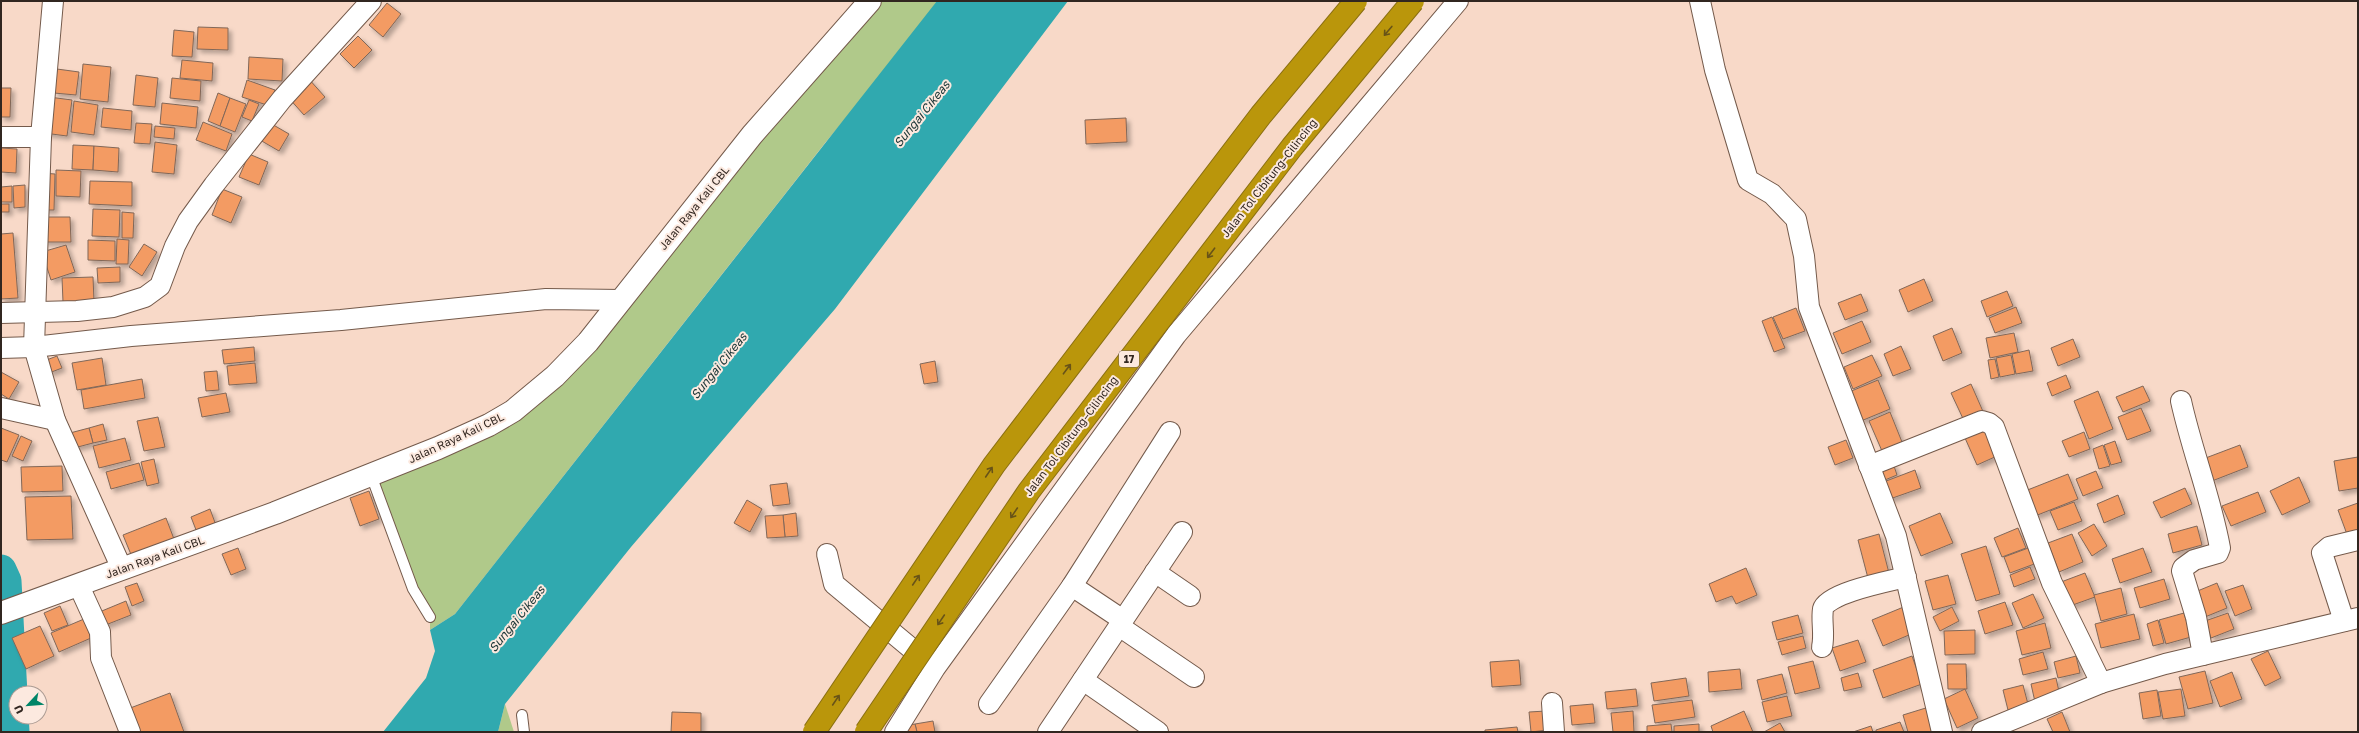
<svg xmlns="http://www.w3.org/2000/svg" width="2359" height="733" viewBox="0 0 2359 733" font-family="'Golos Text',sans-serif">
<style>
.green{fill:#b0c98a}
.water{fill:#30a9af}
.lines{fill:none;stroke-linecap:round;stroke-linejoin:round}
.river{stroke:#30a9af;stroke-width:31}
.building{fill:#f39b63;stroke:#816758;filter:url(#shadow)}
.lane-casing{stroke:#745a4b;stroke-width:12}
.street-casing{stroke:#745a4b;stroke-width:22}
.secondary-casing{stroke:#745a4b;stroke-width:24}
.lane{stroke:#fff;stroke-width:10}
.street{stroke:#fff;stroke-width:20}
.secondary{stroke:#fff;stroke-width:22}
.highway-bridge-casing{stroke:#8a6f12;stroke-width:24;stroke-linecap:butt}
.highway-bridge{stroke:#ba960b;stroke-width:22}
.oneway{stroke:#685318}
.labels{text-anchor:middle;stroke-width:4;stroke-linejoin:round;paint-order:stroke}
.shield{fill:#fce9df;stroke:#6e6059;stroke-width:1}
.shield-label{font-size:10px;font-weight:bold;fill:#312620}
.street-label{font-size:11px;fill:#312620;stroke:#fce9df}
.water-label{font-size:12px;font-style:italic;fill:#1b3536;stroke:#fce9df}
</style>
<defs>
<filter id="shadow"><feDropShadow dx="3.5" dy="3.5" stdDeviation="2" flood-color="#0004"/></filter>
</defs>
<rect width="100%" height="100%" fill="#f8d9c8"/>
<g class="green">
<path d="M870,1H943L825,143L455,614L430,630V617L371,475L438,448L571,361Z"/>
<path d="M505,704L514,732H498Z"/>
</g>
<path class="water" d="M937,1H1068L835,309L631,547L505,704L498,732H383L426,678L435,651L430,630L455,614Z"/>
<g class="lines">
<path class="river" d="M1,570L6,581L14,732"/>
</g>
<g class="building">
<path d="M387,3L401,14L383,37L369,25Z"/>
<path d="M198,27L228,28V50L197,49Z"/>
<path d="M174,30L194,32L192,57L172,56Z"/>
<path d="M358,36L372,50L354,68L340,54Z"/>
<path d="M249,57L283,59L282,81L248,79Z"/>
<path d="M182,60L213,63L212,81L180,78Z"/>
<path d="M83,64L111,67L108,102L80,99Z"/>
<path d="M57,69L79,72L76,95L54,93Z"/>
<path d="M136,75L158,78L155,107L133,105Z"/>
<path d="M172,78L201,81L200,101L170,98Z"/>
<path d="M308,78L325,97L304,115L287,96Z"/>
<path d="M247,80L275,90L270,106L242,97Z"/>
<path d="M1,88H11L10,117H1Z"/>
<path d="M218,93L230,98L220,126L208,121Z"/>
<path d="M49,97L72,100L67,136L44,133Z"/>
<path d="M230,98L246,104L235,132L220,126Z"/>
<path d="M249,100L259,104L252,121L242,117Z"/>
<path d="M74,101L98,105L94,135L71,132Z"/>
<path d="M162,103L198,107L196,128L160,124Z"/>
<path d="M103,108L132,111L131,130L101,127Z"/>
<path d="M1126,118L1127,142L1086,144L1085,120Z"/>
<path d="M203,122L232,134L226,151L196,140Z"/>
<path d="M136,123L152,124L150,144L134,143Z"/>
<path d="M270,123L289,134L279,151L260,140Z"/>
<path d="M155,126L175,128L174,139L154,137Z"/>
<path d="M155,142L177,145L174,174L152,172Z"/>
<path d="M73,145L94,146L93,170L72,169Z"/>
<path d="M94,146L119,148L118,172L93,170Z"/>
<path d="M1,148L17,149L16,173L1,172Z"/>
<path d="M249,154L268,162L259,185L239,177Z"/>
<path d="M56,170L81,171L80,197L56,196Z"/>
<path d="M42,173L55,174L54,210H41Z"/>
<path d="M90,181L132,182V206L89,204Z"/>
<path d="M25,185V207L14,208L13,186Z"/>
<path d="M12,186V202H1V187Z"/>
<path d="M222,189L242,197L231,223L212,215Z"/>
<rect x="1" y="204" width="8" height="8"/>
<path d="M93,209L120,210L119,237L92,236Z"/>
<path d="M122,212L134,213L133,238H122Z"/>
<path d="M42,217H70L71,242H43Z"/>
<path d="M13,233L18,298L1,299V234Z"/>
<path d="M117,239L129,240L128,264H116Z"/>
<path d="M88,240L115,241V261L88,260Z"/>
<path d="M144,244L157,252L142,276L129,267Z"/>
<path d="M66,245L75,272L51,280L42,252Z"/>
<path d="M120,267V282L98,283L97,268Z"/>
<path d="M93,277L94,301L63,302L62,278Z"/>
<path d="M1924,279L1933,301L1908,312L1899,290Z"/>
<path d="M2007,291L2013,306L1987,317L1981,301Z"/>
<path d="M1861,294L1868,311L1845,320L1838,303Z"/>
<path d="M2016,307L2022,323L1995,333L1989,318Z"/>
<path d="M1796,308L1805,331L1783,339L1773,317Z"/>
<path d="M1772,317L1785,348L1774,352L1762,321Z"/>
<path d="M1862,321L1871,342L1842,354L1833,333Z"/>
<path d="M1952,328L1962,353L1943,361L1933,336Z"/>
<path d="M2014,333L2018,352L1990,358L1986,338Z"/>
<path d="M2073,339L2080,357L2058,366L2051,348Z"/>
<path d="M1901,346L1911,369L1893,376L1884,354Z"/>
<path d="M254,347L255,361L224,364L222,350Z"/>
<path d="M2029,350L2033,371L2016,374L2012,354Z"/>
<path d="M1872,355L1882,376L1853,389L1844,367Z"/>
<path d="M2011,355L2015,374L2000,377L1996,358Z"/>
<path d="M57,356L62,368L49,373L44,361Z"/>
<path d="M102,358L106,385L77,390L72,363Z"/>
<path d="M1995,359L1999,377L1991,379L1988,360Z"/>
<path d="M935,361L938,382L924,384L920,364Z"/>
<path d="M255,363L257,383L229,385L227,366Z"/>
<path d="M217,371L219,390L206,391L204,372Z"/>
<path d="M1,372L19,382L9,399L1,394Z"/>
<path d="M2066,375L2071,388L2052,396L2047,383Z"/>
<path d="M142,379L145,398L84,409L81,390Z"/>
<path d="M1878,380L1890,409L1861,421L1849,392Z"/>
<path d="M1971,384L1985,416L1966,425L1951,393Z"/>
<path d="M2143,386L2150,401L2123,412L2116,397Z"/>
<path d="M2098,391L2113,429L2089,439L2074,401Z"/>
<path d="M226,393L230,412L202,417L198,398Z"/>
<path d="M2141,408L2151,431L2127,440L2118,417Z"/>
<path d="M1890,412L1902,442L1882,451L1869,421Z"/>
<path d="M158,417L165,447L144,451L137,421Z"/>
<path d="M103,424L107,440L93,443L89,428Z"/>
<path d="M1,428L19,435L7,462L1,460Z"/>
<path d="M89,428L93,443L74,448L70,433Z"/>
<path d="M1985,429L1997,456L1977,465L1965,438Z"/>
<path d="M2084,432L2090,449L2069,457L2062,441Z"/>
<path d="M21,436L32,441L23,461L12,456Z"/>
<path d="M125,438L131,460L99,468L93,446Z"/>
<path d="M1846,440L1853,458L1835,465L1828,447Z"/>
<path d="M2115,441L2122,462L2111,465L2104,445Z"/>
<path d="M2103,445L2110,466L2099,469L2093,449Z"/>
<path d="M2240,445L2248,467L2212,481L2203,459Z"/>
<path d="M2358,457V488L2339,491L2334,461Z"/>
<path d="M154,459L159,483L147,486L141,462Z"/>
<path d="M139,463L144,480L111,489L106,472Z"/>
<path d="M1893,463L1897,475L1880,482L1875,470Z"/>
<path d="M62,466L63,491L22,492L21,467Z"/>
<path d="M1915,470L1921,488L1887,500L1881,483Z"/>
<path d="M2096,471L2103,488L2083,496L2076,479Z"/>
<path d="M2068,474L2078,499L2035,516L2025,491Z"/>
<path d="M2299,477L2310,502L2282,515L2270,491Z"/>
<path d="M787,483L790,504L773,506L770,485Z"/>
<path d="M2185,488L2192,504L2161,518L2153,502Z"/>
<path d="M369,491L379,519L360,526L350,498Z"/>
<path d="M2258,492L2266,512L2231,526L2222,506Z"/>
<path d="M2118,495L2125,514L2104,523L2097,504Z"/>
<path d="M71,496L73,539L27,540L25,497Z"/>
<path d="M747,500L762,509L750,532L734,523Z"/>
<path d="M2074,502L2082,521L2058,530L2050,511Z"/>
<path d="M2358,503V534L2348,537L2338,510Z"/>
<path d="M210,509L217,528L198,535L191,517Z"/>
<path d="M796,513L798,536L785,537L783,515Z"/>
<path d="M1940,513L1953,543L1921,556L1909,526Z"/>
<path d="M783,515L785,537L767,538L765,516Z"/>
<path d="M166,518L174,539L132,557L123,535Z"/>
<path d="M2094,524L2107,546L2092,556L2078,533Z"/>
<path d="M2197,526L2202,545L2173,553L2168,534Z"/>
<path d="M2018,528L2026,548L2002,557L1994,538Z"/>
<path d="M1879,534L1890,577L1869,582L1858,540Z"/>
<path d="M2072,534L2083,562L2059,572L2048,543Z"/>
<path d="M1986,546L2000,594L1976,601L1961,554Z"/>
<path d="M2031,547L2037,563L2010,573L2004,557Z"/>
<path d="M238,548L246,569L231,575L222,554Z"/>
<path d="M2143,548L2152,572L2120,583L2112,559Z"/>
<path d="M2030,567L2035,579L2014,587L2010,575Z"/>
<path d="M1746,568L1757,595L1736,604L1732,596L1716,602L1709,584Z"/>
<path d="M2085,573L2095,597L2070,606L2061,582Z"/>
<path d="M1948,575L1956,604L1933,610L1925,581Z"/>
<path d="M2164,579L2170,599L2140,608L2134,588Z"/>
<path d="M137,583L144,601L132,606L125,587Z"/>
<path d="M2217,583L2227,608L2205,617L2195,592Z"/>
<path d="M2243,585L2252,609L2235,616L2225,591Z"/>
<path d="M2121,588L2127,614L2101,621L2094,595Z"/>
<path d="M2033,594L2044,618L2023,628L2012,603Z"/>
<path d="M126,601L131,615L103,626L97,613Z"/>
<path d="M2005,602L2013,625L1985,634L1978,611Z"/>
<path d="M60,606L68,625L52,631L44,613Z"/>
<path d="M1906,606L1916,632L1883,646L1872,620Z"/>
<path d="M1952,607L1959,621L1940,631L1933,617Z"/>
<path d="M2184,613L2191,637L2166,644L2159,620Z"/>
<path d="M2228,613L2234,629L2211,638L2205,621Z"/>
<path d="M2134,614L2140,639L2101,648L2095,624Z"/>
<path d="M1798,615L1803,633L1777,640L1772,622Z"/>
<path d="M84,619L91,638L59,652L51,633Z"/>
<path d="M2158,620L2164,643L2153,646L2147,624Z"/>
<path d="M2045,623L2051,648L2022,655L2016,631Z"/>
<path d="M40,626L54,656L26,669L12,638Z"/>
<path d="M1975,630V654L1945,655L1944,631Z"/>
<path d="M1803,636L1806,648L1782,655L1778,642Z"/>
<path d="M1858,640L1866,662L1840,671L1832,648Z"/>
<path d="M2268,651L2281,678L2265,686L2251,659Z"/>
<path d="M2043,652L2048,669L2023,675L2019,659Z"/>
<path d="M1912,656L1922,684L1883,698L1873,670Z"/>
<path d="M2076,656L2080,673L2058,678L2054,662Z"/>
<path d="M1519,660L1521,685L1492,687L1490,662Z"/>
<path d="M1813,661L1820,688L1795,694L1788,667Z"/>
<path d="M1947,664H1966L1967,689H1948Z"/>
<path d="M1740,669L1742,689L1709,692L1708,672Z"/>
<path d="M2205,671L2213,703L2188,709L2179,677Z"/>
<path d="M2232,672L2242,699L2220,707L2210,681Z"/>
<path d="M1858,673L1862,687L1844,691L1841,678Z"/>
<path d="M1782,674L1787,693L1762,700L1757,680Z"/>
<path d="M1686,678L1689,696L1654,701L1651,683Z"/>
<path d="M2056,678L2060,696L2035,702L2031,684Z"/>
<path d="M2023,685L2029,708L2009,714L2003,690Z"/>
<path d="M1636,689L1638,706L1607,709L1605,692Z"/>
<path d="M1965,689L1978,718L1957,728L1944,699Z"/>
<path d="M2181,689L2185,716L2163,719L2158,692Z"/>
<path d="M2157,690L2161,716L2143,719L2139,693Z"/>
<path d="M170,693L184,732H133L125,710Z"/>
<path d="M1787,696L1792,716L1767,722L1762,702Z"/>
<path d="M1692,700L1695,717L1655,723L1652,705Z"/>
<path d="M1593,704L1595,723L1572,725L1570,706Z"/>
<path d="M1929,707L1937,732H1908L1903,715Z"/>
<path d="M1546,711L1548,730L1531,732L1529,712Z"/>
<path d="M1633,711L1634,732H1613L1611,713Z"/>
<path d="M1744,711L1753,732H1713L1711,726Z"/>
<path d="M672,712L701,713V732H671Z"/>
<path d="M2062,712L2070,732H2053L2047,719Z"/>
<path d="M933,721L935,732H917L915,724Z"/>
<path d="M1900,722L1904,732H1876V730Z"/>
<path d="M1780,723L1785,732H1764Z"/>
<path d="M915,724L917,732H899L898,727Z"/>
<path d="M1671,724L1672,732H1647V726Z"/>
<path d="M1699,724V732H1674V726Z"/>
<path d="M1871,726L1873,732H1853Z"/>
<path d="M1517,727L1518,732H1485V730Z"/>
</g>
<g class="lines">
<g class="lane-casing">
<g id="lane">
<path d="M371,475L413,589L430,617"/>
<path d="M522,715L524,732"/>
</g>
</g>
<g class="street-casing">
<g id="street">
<path d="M53,1L41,137L34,347L55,420L122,569"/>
<path d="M1700,1L1715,70L1748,180L1772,194L1796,219L1804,256L1809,307L1896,536L1942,732"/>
<path d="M1,137H41"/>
<path d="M1,313L77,311L113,307L145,297L160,286L175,246L188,221L214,185L282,99L371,1"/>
<path d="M1,348L34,347L131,336L341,320L546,299L621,300"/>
<path d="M2181,401C2192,451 2211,498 2220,548L2218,553L2194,560L2183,568L2182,571L2196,617L2203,655"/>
<path d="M1,408L55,420"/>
<path d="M1869,466L1982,421L1989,423L1994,427L2052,583L2101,683"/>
<path d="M827,554L834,584L930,664"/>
<path d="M1155,572L1190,596"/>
<path d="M79,586L100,632L101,658L130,732"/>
<path d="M1072,586L1170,432"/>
<path d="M2344,621L2322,553L2329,547L2358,540"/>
<path d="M1119,626L1194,677"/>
<path d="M1822,647C1825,634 1821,621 1823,609C1827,593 1890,581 1906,577"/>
<path d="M1083,680L1158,732"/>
<path d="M1552,703L1554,732"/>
<path d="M989,704L1072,586L1123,620"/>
<path d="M895,732L935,668L1176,335L1458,1"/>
<path d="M1048,732L1182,532"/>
<path d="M1982,732L2101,683L2165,664L2358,618"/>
</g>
</g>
<g class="secondary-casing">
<path id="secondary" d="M1,613L275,513L438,448L489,425L513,411L555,376L588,342L752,135L870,1"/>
</g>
<use href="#lane" class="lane"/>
<use href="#street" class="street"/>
<use href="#secondary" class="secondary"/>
<g class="highway-bridge-casing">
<g id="highway-bridge">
<path d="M814,732L994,465L1261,115L1356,1"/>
<path d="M866,732L1029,491L1292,147L1413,1"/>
</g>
</g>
<use href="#highway-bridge" class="highway-bridge"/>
</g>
<defs><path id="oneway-shaft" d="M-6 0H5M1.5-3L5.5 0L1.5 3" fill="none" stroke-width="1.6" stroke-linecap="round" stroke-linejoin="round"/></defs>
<g class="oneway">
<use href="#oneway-shaft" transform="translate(1388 31) rotate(130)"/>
<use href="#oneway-shaft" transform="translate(1211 253) rotate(127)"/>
<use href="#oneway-shaft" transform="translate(1067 369) rotate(-53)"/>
<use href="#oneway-shaft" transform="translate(989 472) rotate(-56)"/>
<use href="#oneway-shaft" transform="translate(1014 513) rotate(124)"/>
<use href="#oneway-shaft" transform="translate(916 580) rotate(-56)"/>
<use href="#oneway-shaft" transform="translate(941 620) rotate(124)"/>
<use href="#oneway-shaft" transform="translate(836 700) rotate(-56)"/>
</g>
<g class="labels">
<rect class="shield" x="1119" y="351" width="20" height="16" rx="3"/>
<g class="shield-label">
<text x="1129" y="363">17</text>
</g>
<g class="street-label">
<text transform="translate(1269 178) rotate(-52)" y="4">Jalan Tol Cibitung–Cilincing</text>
<text transform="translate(694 208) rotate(-51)" y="4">Jalan Raya Kali CBL</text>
<text transform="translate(1071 436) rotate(-53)" y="4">Jalan Tol Cibitung–Cilincing</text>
<text transform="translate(456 438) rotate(-25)" y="4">Jalan Raya Kali CBL</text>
<text transform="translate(155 557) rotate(-20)" y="4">Jalan Raya Kali CBL</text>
</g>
<g class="water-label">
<text transform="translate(922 114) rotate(-51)" y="4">Sungai Cikeas</text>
<text transform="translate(719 366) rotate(-51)" y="4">Sungai Cikeas</text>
<text transform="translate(517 619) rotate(-51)" y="4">Sungai Cikeas</text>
</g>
</g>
<rect width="2359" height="733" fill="none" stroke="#312620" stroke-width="4"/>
<g transform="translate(28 705) rotate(244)"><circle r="19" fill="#fce9df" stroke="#ab9b93"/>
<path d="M0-3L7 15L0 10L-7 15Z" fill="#008568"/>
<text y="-6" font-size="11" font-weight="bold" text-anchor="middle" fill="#312620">U</text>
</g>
</svg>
